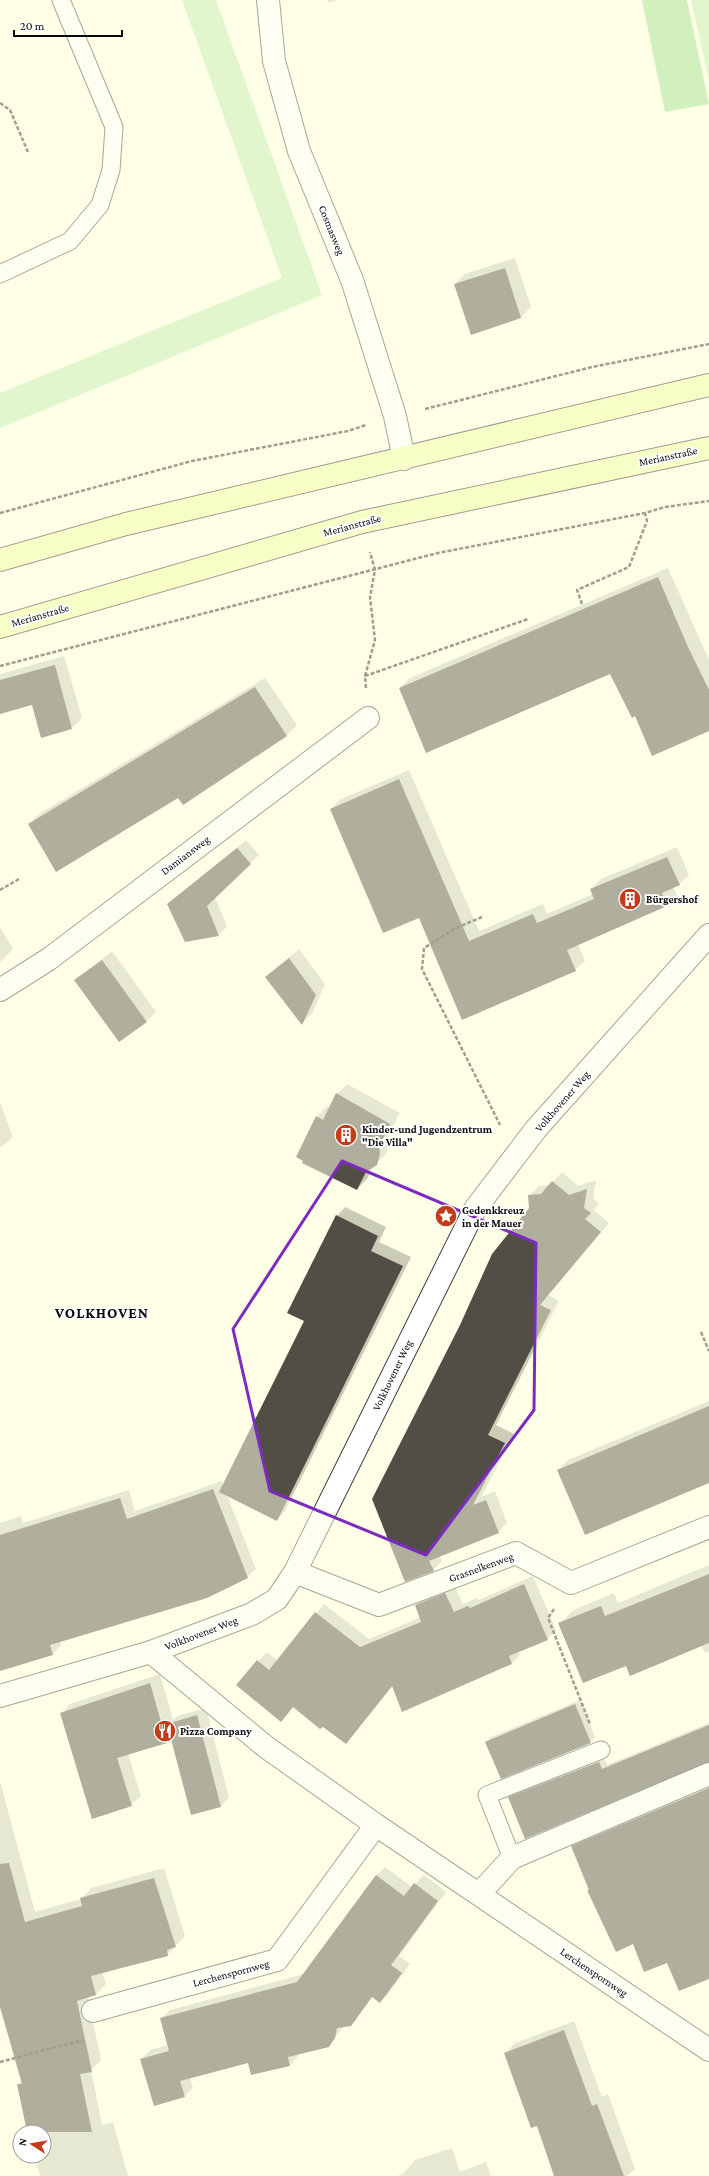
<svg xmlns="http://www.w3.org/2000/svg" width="709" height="2176" viewBox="0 0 709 2176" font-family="'Crimson Pro',serif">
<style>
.green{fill:#beebae}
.forest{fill:#9cdd8c}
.shadow{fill:#0003}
.building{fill:#534e45}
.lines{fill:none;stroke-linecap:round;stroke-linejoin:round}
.lane-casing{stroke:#3c3c3c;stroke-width:19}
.street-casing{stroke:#3c3c3c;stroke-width:24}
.secondary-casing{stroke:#2b2b2b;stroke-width:24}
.path{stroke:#2b2b2b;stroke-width:2.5;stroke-dasharray:4 2;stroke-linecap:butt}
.lane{stroke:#fff;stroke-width:17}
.street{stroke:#fff;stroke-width:22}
.secondary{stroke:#f2ffa1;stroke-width:22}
.marked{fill:none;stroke:#7b2cbf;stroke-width:3;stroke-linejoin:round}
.labels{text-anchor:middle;stroke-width:4;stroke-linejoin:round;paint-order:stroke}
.street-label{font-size:11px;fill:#090909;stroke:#fff}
.poi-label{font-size:11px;font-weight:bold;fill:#090909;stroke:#fff;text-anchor:start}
.district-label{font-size:15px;font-weight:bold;letter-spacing:1px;fill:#090909;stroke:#fff}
</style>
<rect width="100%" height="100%" fill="#feffe6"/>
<g class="green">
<path d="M182,0H216L322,295L0,428V393L282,278Z"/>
<path d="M691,0H709V81Z"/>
</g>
<path class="forest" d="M642,0H687L709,104L665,112Z"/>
<g class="shadow">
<path d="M328,0H337L329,3Z"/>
<path d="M515,258L531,307L521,317L471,333L455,284L465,274Z"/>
<path d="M668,568L709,660V730L636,715L611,673L400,688L410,678Z"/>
<path d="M64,656L82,718L72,728L33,704L0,713V674Z"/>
<path d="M265,678L297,725L287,735L178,796L29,824L39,814Z"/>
<path d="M409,770L479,931L543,904L547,914L593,894L591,889L601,879L677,847L689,875L679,884L673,887L677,895L667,905L578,944L585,961L575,970L462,1019L419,917L331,809L341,799Z"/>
<path d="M246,840L259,855L215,897L227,927L218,935L168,904Z"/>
<path d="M0,927L13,949L0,962Z"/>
<path d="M299,949L325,984L312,1014L302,1023L266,977Z"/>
<path d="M112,951L156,1012L146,1022L75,981Z"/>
<path d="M347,1084L400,1113L388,1136L389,1142L386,1154L373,1166L367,1179L357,1189L297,1157L317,1117L327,1106L330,1108L337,1094Z"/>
<path d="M0,1102L13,1137L0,1148Z"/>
<path d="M562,1172L578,1186L596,1180L593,1199L599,1203L594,1210L609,1223L548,1295L559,1301L496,1425L514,1434L481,1497L495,1491L507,1523L498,1532L440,1556L442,1561L433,1570L406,1580L530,1208L529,1196L539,1186L550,1185Z"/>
<path d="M345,1207L386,1227L379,1242L411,1257L285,1511L277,1520L227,1495L256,1569L247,1577L60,1641L61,1645L53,1654L0,1670V1523L21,1516L23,1523L129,1490L135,1511L222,1481L223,1485L305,1321L337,1216Z"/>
<path d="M709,1401V1482L558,1470L568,1460Z"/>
<path d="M709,1565V1652L705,1653L701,1645L627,1664L560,1624L573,1610L614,1593L618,1603Z"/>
<path d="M533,1576L556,1630L547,1639L519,1651L520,1655L512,1663L393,1686L346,1743L294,1706L281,1721L238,1685L267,1652L278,1661L324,1604L369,1639L421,1617L416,1605L425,1596L454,1585L463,1604L477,1598L479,1600Z"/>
<path d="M160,1674L173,1720L177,1716L206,1708L229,1798L220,1807L172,1737L167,1742L128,1754L141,1796L131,1805L61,1714L70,1704Z"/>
<path d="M580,1700L595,1737L590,1742H486L491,1737Z"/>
<path d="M709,1723V1761L509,1798L514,1793L604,1757L607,1765Z"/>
<path d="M0,1781L35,1912L81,1899L91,1888L164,1868L185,1936L167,1955L102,1972L106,1984L95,1995L88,1997L101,2060L91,2070L102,2125L113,2122L128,2176H40L35,2156H44V2132H28L18,2085L22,2081L0,2003Z"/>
<path d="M709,1782V1978L668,1962L633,1943L603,1921H601L572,1847L583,1836Z"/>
<path d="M385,1867L412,1887L424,1875L446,1892L399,1956L410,1964L389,1993L380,2001L373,1997L359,2017L376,1993L374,1992L356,2018H358L351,2025L344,2026L328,2046L297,2053L298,2056L290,2065L249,2062L190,2078L193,2088L184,2096L142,2059L150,2050L168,2045L161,2019L170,2010L304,1974L376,1876Z"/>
<path d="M574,2021L602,2097L608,2094L635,2169L627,2176H555L537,2125L505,2053L515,2043Z"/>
<path d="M452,2148L460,2172L486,2162L491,2176H397L403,2174L415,2160Z"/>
</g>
<g class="building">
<path d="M505,268L521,318L471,335L454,284Z"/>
<path d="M658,577L688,647L709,690V731L652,756L635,716L632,718L610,674L426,753L399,688Z"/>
<path d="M55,665L72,729L41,738L32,705L0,714V680Z"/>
<path d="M255,687L287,736L183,805L178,798L56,872L28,824Z"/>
<path d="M399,779L469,941L533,914L537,923L594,899L590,889L667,857L680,885L662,893L667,906L567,950L576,971L462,1020L419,918L383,933L330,809Z"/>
<path d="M237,848L251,864L207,906L219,936L185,942L167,904Z"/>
<path d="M289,958L316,995L302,1025L265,977Z"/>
<path d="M102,960L147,1022L119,1042L74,980Z"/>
<path d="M336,1093L390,1124L379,1147L380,1153L377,1165L366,1172L357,1190L302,1163L303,1161L296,1157L316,1116L323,1120Z"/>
<path d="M552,1181L569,1195L587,1189L584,1208L591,1213L585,1219L601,1232L540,1305L551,1310L488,1435L505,1443L473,1505L486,1500L499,1533L429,1561L434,1571L405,1582L372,1499L460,1325L492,1254L529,1208L528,1195L541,1194Z"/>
<path d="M336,1215L378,1236L371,1251L403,1266L277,1521L219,1492L304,1321L287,1313Z"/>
<path d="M709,1406V1483L585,1535L557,1470Z"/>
<path d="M213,1489L248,1578L207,1598L50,1645L53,1655L0,1671V1535L120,1498L127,1519Z"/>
<path d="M709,1574V1643L630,1676L626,1666L583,1683L558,1623L601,1606L605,1616Z"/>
<path d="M524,1584L548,1640L509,1656L512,1664L402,1712L392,1686L346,1744L323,1727L320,1729L293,1707L281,1722L236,1685L257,1660L269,1670L315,1612L360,1647L421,1622L415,1605L445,1593L454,1612L468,1606L470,1608Z"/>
<path d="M150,1683L167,1743L117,1758L132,1806L92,1819L60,1713Z"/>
<path d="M575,1704L591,1743L501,1779L485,1742Z"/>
<path d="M197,1715L221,1807L191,1815L167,1724Z"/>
<path d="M709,1725V1762L525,1839L508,1797L599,1762L602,1769Z"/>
<path d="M709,1788V1979L679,1991L667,1963L644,1972L633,1944L616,1952L587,1890H589L571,1846Z"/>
<path d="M9,1863L25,1922L82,1906L80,1898L154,1878L176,1947L167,1950L168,1956L91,1976L96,1995L77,2001L92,2072L80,2074L92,2132H27L17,2084H22L0,2007V1864Z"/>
<path d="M376,1875L404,1896L414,1883L438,1901L391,1965L402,1973L380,2003L372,1997L351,2026L337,2028L335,2038L329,2047L288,2057L290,2066L251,2075L248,2063L180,2081L185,2097L154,2106L140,2059L169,2051L160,2018L297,1982Z"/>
<path d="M564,2030L592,2106L597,2104L624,2176H554L537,2126L531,2128L504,2053Z"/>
</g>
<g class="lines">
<g class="lane-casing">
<g id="lane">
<path d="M0,274L70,241L100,205L111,170L114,127L61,0"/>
<path d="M512,1858L487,1795L601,1750"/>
</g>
</g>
<g class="street-casing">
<g id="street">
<path d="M268,0L274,61L299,151L352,280L395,416L404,459"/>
<path d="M0,990L49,959L368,718"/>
<path d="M295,1572L379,1605L516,1553L571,1583L709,1527"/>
<path d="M151,1652L266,1747L376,1825L709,2050"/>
<path d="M0,1696L151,1652L252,1614L277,1599L295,1572L475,1209L536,1129L709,935"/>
<path d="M479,1894L512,1858L709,1774"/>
<path d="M93,2011L277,1960L376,1825"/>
</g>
</g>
<g class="secondary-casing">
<g id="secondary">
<path d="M0,560L126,524L709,385"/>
<path d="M0,627L362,522L709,448"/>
</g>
</g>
<g class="path">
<path d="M0,103L10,110L28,152"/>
<path d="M425,409L592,367L709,344"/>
<path d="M0,513L192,461L348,431L366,425"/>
<path d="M582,604L577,590L629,567L647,521L645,513"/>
<path d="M0,666L438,553L645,513L665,507L709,501"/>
<path d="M365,676L528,619"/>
<path d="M366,688L365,676L375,640L370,597L375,570L370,552"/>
<path d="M0,890L19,879"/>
<path d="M482,917L456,928L424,948L422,969L500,1125"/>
<path d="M701,1332L709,1351"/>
<path d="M554,1609L548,1618L590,1724"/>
<path d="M0,2062L83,2040"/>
</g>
<use href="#lane" class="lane"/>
<use href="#street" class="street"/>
<use href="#secondary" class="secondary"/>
</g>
<path d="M0 0H709V2176H0ZM342,1161L536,1243L534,1410L426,1555L270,1491L233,1329Z" fill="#feffe6" fill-opacity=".55" fill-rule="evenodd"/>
<path class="marked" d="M342,1161L536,1243L534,1410L426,1555L270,1491L233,1329Z"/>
<defs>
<g id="building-disc" transform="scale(1.15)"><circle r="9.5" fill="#c23c19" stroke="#fff"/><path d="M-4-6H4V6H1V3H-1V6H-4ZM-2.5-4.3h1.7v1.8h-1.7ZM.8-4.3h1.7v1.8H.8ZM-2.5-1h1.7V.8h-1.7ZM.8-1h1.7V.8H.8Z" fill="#fff"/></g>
<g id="sight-disc" transform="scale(1.15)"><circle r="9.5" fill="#c23c19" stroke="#fff"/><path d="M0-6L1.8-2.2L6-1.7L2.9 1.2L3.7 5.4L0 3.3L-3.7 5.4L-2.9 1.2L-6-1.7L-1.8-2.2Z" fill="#fff"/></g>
<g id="restaurant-disc" transform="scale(1.15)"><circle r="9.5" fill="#c23c19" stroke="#fff"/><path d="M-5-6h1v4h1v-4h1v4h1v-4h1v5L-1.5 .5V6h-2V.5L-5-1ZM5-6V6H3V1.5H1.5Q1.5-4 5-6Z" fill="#fff"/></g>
</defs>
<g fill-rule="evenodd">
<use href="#building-disc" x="630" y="899"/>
<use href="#building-disc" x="346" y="1135"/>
<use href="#sight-disc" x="446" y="1216"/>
<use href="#restaurant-disc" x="165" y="1731"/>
</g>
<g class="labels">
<g class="street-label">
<text transform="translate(332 230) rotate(68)" y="4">Cosmasweg</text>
<text transform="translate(668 456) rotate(-12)" y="4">Merianstraße</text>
<text transform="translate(352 525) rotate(-15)" y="4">Merianstraße</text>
<text transform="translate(40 615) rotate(-16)" y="4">Merianstraße</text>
<text transform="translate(185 855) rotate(-37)" y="4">Damiansweg</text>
<text transform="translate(562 1101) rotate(-49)" y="4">Volkhovener Weg</text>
<text transform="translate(392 1375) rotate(-64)" y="4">Volkhovener Weg</text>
<text transform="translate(481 1567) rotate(-20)" y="4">Grasnelkenweg</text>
<text transform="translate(201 1633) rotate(-21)" y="4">Volkhovener Weg</text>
<text transform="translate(594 1972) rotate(34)" y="4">Lerchenspornweg</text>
<text transform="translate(231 1973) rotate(-15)" y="4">Lerchenspornweg</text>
</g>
<g class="poi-label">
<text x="646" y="903">Bürgershof</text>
<text x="362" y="1133">Kinder-und Jugendzentrum<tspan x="362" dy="13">"Die Villa"</tspan></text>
<text x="462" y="1214">Gedenkkreuz<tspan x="462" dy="13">in der Mauer</tspan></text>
<text x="180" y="1735">Pizza Company</text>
</g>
<g class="district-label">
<text x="102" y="1318">VOLKHOVEN</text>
</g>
</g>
<g transform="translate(32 2144) rotate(282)"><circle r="19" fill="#ffffff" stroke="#9d9d9d"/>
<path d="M0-3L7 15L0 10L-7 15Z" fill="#c23c19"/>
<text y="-6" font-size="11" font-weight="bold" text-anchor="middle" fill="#090909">N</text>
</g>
<path d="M14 30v6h108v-6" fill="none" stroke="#090909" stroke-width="2"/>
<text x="20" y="30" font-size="12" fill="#090909" stroke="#ffffff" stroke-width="3" paint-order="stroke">20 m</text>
</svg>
